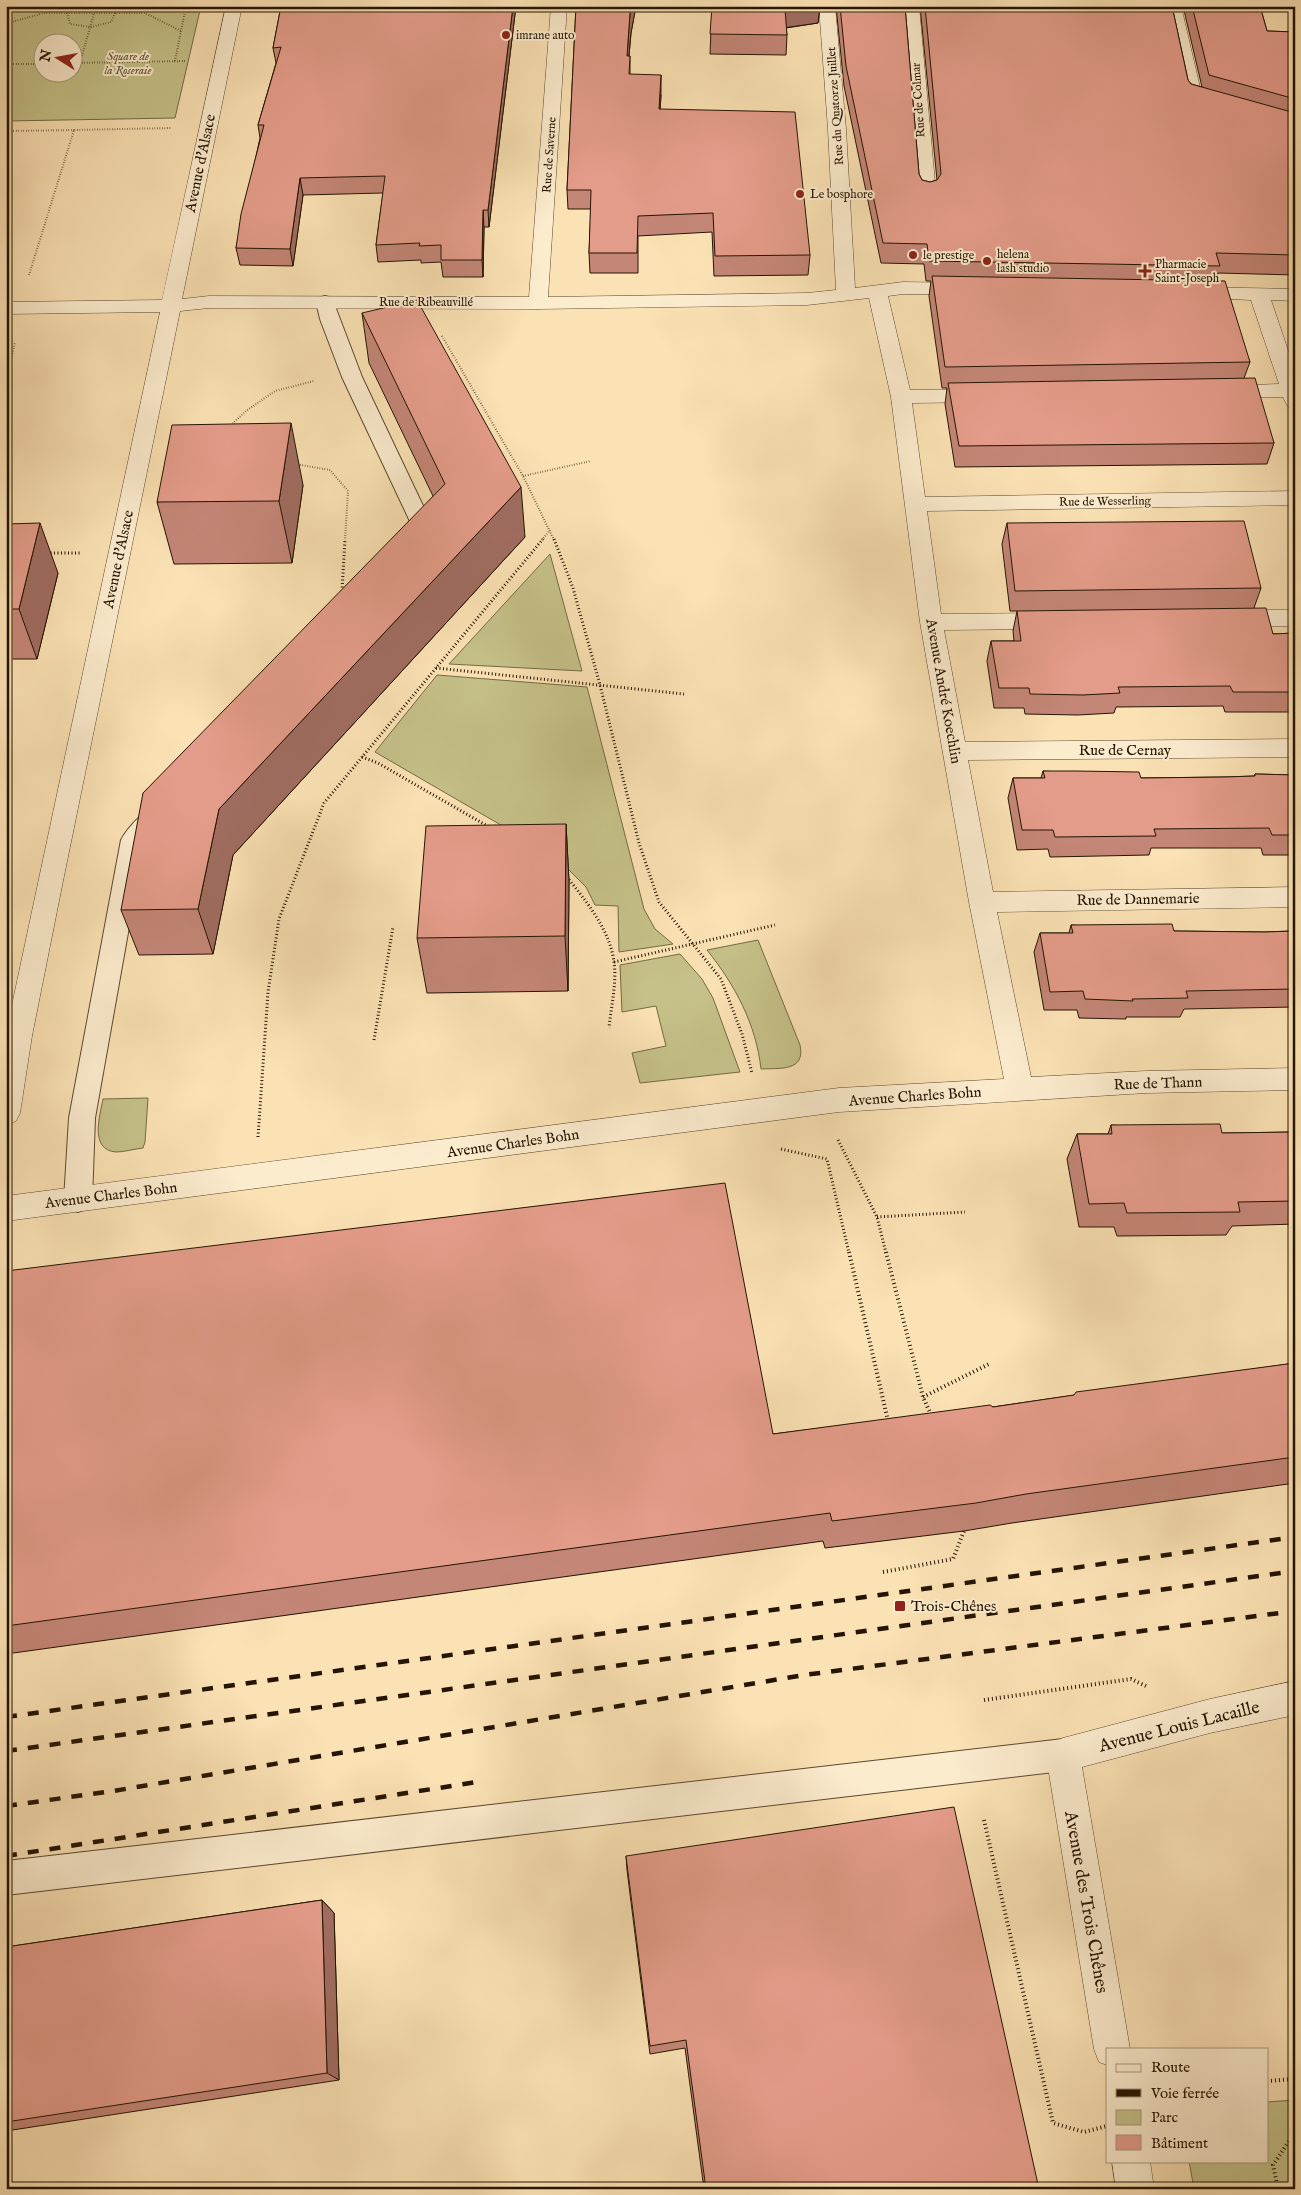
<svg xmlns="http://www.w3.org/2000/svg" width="1301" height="2195" viewBox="0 0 1301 2195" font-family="'IM FELL English',serif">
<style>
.green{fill:#c5c188;stroke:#746a44;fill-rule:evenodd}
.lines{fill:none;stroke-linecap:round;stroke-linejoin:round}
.lane-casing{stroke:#5a482e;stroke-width:2}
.street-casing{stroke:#5a482e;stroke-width:1}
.path-far2{stroke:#241401;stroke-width:2;stroke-dasharray:0.5 2;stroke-linecap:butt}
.path-far1{stroke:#241401;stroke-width:3;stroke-dasharray:1 2.5;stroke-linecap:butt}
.path{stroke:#241401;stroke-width:4;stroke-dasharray:1 3;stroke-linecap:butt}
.lane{fill:#fcecce;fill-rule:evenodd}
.street{fill:#fcecce;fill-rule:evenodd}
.rail{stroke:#241401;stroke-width:4.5;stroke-dasharray:11 11;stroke-linecap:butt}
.wall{fill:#c48677;stroke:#241401}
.shaded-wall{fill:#a06d61;stroke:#241401}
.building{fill:#e49c8a;stroke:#241401}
.poi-dot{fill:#8f2418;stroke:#fcecce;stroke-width:2}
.labels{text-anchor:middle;stroke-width:4;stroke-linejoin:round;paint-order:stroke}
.far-poi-label{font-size:12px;fill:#241401;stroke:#fcecce;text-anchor:start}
.far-park-label{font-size:12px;font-style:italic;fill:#5c5130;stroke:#fcecce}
.far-street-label{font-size:12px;fill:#241401;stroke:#fcecce}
.street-label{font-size:15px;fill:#241401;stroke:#fcecce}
.poi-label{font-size:15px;fill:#241401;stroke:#fcecce;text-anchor:start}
.near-street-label{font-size:18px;fill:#241401;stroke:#fcecce}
</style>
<rect width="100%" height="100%" fill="#fbe2b4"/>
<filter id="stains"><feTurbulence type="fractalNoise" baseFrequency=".004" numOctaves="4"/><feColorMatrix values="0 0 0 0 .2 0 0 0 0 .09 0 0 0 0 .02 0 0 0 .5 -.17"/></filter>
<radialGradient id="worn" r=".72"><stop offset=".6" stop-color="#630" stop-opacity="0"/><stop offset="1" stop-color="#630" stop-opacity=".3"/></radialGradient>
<g class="green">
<path d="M6,6H201L175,118L6,121ZM42,42H72V72H42Z"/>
<path d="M550,554L582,671L449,664Z"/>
<path d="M437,675L587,687L644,909L655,929L673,944L619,952L618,906L595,905L586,887L556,857L375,752Z"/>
<path d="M758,940L800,1045C806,1072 779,1068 761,1069C756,1024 735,985 707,950Z"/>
<path d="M680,954L702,979L713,998L740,1072L640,1083L632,1053L666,1046L656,1006L622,1012L620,965Z"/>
<path d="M148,1098L145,1142L143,1148C134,1149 124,1152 116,1152C89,1150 100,1115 103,1099Z"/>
<path d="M1295,2100V2189H1194L1189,2161H1267V2102Z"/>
</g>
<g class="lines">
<g class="lane-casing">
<g id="lane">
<path d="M325,296L332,298L362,377L435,531C428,543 421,552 407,548L403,543L414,530L342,377L320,319L316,302L318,298Z"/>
<path d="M159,804L167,807L171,813L144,843L95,1118L92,1200L88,1208L78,1212L68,1208L64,1200L69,1118L121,840C128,827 145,809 159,804Z"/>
<path d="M1063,1739L1074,1744L1079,1755L1074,1766L1063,1771L6,1895V1861Z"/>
</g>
</g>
<g class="street-casing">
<g id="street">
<path d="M226,6H242L182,299L209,296L529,297L551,6H567L548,297L807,293L836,290L828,129L819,6H835L846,129L855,288L903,282L966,283L973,285L976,289L973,293L966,295L903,294L888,296L910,390H982L989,391L992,396L989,401L982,402L912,403L925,497L1295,491V505L927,511L941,614L1051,613L1059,615L1062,621L1059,627L1051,629L944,630L965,742L1295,739V757L968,760L993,892L1295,887V907L997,912L1031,1077L1146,1071L1295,1068V1090L1146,1093L839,1112L6,1221V1196L839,1088L1004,1079L969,902L920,622L891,397L869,298L807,305L538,309L209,308L180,311L63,881L32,1036L20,1113L16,1121L6,1125V1033L160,312L6,314V302L162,300Z"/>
<path d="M903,6H919L936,194L934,198L927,200L920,198L918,194Z"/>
<path d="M1165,6H1181L1202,96L1220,101L1223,105L1220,109C1211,111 1191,107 1185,99Z"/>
<path d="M1192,287L1295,289V301L1271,300L1295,371V408L1288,407L1283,397L1223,398L1216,397L1213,392L1216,387L1223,386L1279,384L1251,300L1185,297L1182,293L1185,289Z"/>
<path d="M1231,610H1295V626H1231L1223,624L1220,618L1223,612Z"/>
<path d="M1295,1681V1715L1210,1733L1082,1767L1130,2049H1107V2065L1099,2062L1094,2049L1046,1755L1051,1743L1063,1738L1210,1699Z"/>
<path d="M1112,2161H1150L1154,2189H1116Z"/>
</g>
</g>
<g class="path-far2">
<path d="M74,6L67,13L70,24L91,27L111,22L115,13L114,6"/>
<path d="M8,23L44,13H145L181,31"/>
<path d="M6,27L13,6"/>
<path d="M175,61L186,6"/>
<path d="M72,63L186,61"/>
<path d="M80,63L96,6"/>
<path d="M6,64H42"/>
<path d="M6,131L74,130"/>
<path d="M29,275L74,130L172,128"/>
<path d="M442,336L523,476L554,540"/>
<path d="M6,383L15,342"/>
<path d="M229,427L246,411L275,391L314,381"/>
<path d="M295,464L330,470L348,491L345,540"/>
<path d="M523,476L591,461"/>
<path d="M542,540L550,530"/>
</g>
<g class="path-far1">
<path d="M554,539L573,588L600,685L639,843L659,902L721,979L742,1034L752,1073"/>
<path d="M47,553H81"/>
<path d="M342,591L345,539"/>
<path d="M436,668L684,694"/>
<path d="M362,757L378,763L489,827"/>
<path d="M567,877C586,901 610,930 614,962C617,983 611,1006 609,1028"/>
<path d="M614,962L775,925"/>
<path d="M374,1040L393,927"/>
<path d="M258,1137L268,992L279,919L324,803L543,539"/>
<path d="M838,1140L877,1217L886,1253"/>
<path d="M781,1149L827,1159L849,1253"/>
<path d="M877,1217L965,1212"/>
</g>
<g class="path">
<path d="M849,1252L888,1421"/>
<path d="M886,1252L923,1397L932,1417"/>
<path d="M923,1397L991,1363"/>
<path d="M883,1572L953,1559L964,1531"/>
<path d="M984,1700L1131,1679L1148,1687"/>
<path d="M984,1820L1053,2123L1084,2132L1107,2126"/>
<path d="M1267,2081L1295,2079"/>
<path d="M1278,2189L1273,2165L1295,2132"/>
</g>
<use href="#lane" class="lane"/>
<use href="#street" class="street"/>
<g class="rail">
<path d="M6,1717L1295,1537"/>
<path d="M6,1751L1295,1571"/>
<path d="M6,1806L113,1791L804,1675L1295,1611"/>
<path d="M6,1856L483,1781"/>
</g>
</g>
<g class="wall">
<path d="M281,6H516L489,227H484L483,277H443L441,262L421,263V260L378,262L376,245L383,193L303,195L293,266L240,265L236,248L260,138L258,125L276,63L273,48Z"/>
<path d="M576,6H636L631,33L629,56H630V74L661,95L660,109L810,255L808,275L714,276L712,232L638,236V273H590L589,253L591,209H568L567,190Z"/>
<path d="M712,6H820L818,23L786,28L787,35L786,55L710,54Z"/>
<path d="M836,6H905L919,174L922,180L930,182L937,180L920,6H1172L1188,80L1191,84L1202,87L1183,6H1260L1267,31L1295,32V275L1218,273L1216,280L1250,362L1244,378L1274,443L1267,464L955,467L945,404L947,388H942L929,296L931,281H926L924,264L881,263L844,86Z"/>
<path d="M362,313L525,537L233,855L213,954L139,955L121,910L433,496L369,363Z"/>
<path d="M303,485L292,563L174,564L157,502Z"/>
<path d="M1007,523L1261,588L1254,608L1273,634L1295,633V712H1225L1223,706L1116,707L1114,713L1078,715L1025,714L1024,708H994L987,661L991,641H1014L1013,631L1017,611H1010L1002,544Z"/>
<path d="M6,524L58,573L37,659H6Z"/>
<path d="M1043,771L1141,778L1225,777L1254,776L1255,774L1295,775V855H1263L1261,848H1151L1149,855L1050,857L1048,849L1017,850L1008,798L1013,778H1041Z"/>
<path d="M566,824L569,881L568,991L427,993L417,938Z"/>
<path d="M1295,923V1007L1184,1009L1180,1017H1126V1019L1079,1018L1077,1010H1044L1034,952L1040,933H1069L1071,925L1174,931L1264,932L1291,931Z"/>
<path d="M1111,1125L1222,1133L1295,1132V1224L1232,1226L1226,1235L1117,1236L1114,1227H1079L1067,1159L1077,1134H1108Z"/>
<path d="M6,1271L773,1434L993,1407L1295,1363V1483L1012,1523L964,1531L825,1548L823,1541L6,1654Z"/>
<path d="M626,1856L1039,2189H704L685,2048L650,2054L627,1870Z"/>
<path d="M322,1900L334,1913L339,2080L6,2131V1947Z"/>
</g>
<g class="shaded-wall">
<path d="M513,6H516L489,227L488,210Z"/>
<path d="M632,6H636L631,33L627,76V56L630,13Z"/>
<path d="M800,6H820L818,23L783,28L785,9Z"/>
<path d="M661,75V95L659,129V109Z"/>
<path d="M300,178L303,195L293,266L290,249Z"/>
<path d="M483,210L484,227L483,277L482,260Z"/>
<path d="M291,423L303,485L292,563L279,501Z"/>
<path d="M521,487L525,537L233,855L213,954L198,909L219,809Z"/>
<path d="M40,523L58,573L37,659L19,609Z"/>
<path d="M566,824L569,881L568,991L565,936Z"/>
<path d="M322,1900L334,1913L339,2080L327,2073Z"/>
</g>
<g class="building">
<path d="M281,6H513L488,210H483L482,260H441V245L419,246L420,243L376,245L385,176L300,178L290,249L236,248L241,214L264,125H258L281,47L273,48Z"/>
<path d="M576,6H632L630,13L627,56H630L629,74L661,75L659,109L795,112L810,255L715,256L713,213L638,216L637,253H589L591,190H567Z"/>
<path d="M712,6H800L785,9L787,35L710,34Z"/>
<path d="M840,6H905L919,174L922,180L930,182L937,180L941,174L925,6H1172L1188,80L1191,84L1295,113V255L1216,253L1220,266L929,261L927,244L883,243L846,66Z"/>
<path d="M1192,6H1260L1267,31L1295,32V99L1209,75Z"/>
<path d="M932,276L1225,281L1250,362L945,367Z"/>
<path d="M417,300L521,487L219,809L198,909L121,910L143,793L445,484L362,313Z"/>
<path d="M1255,378L1274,443L959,446L948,383Z"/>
<path d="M291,423L279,501L157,502L172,425Z"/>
<path d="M1244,521L1261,588L1015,591L1007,523Z"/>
<path d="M40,523L19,609H6V524Z"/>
<path d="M1266,608L1273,634L1295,633V692H1233L1230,686L1118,687L1120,693L1083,695L1030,694L1029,688H999L991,641H1021L1017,611Z"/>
<path d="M1043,771H1076L1139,772L1141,778L1225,777L1255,776V774L1295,775V835H1272L1269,828L1154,829L1156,836L1055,837L1053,830H1022L1013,778H1045Z"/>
<path d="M566,824L565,936L417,938L426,826Z"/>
<path d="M1172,924L1174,931L1264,932L1295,931V989L1186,991L1188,998L1132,999L1133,1001L1085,999L1083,991L1050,992L1040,933H1073L1071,925Z"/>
<path d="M1220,1124L1222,1133L1295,1132V1201L1238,1202L1240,1212L1127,1213L1124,1203L1089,1204L1077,1134H1112L1111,1125Z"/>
<path d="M725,1183L773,1434L990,1405L993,1407L1074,1395L1076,1392L1295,1363V1457L1026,1494L976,1503L832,1521L830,1513L6,1626V1271Z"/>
<path d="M954,1807L1039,2189H706L686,2040L650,2046L626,1856Z"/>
<path d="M322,1900L327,2073L6,2122V1947Z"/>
</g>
<g class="poi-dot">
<circle cx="506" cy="35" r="5"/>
<circle cx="800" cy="194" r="5"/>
<circle cx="913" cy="255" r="5"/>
<circle cx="987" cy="261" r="5"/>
<path d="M1142.5 263.5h5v5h5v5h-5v5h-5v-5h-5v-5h5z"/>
<rect x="894" y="1600" width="12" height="12" rx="2.5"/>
</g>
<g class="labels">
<g class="far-poi-label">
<text x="516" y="39">imrane auto</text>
<text x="810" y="198">Le bosphore</text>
<text x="997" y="258">helena<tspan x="997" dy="14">lash studio</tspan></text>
<text x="923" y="259">le prestige</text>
<text x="1155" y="268">Pharmacie<tspan x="1155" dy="14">Saint-Joseph</tspan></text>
</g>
<g class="far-park-label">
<text x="128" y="60">Square de<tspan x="128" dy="14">la Roseraie</tspan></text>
</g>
<g class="far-street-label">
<text transform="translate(918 100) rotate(-94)" y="4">Rue de Colmar</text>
<text transform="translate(835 106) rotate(-94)" y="4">Rue du Quatorze Juillet</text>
<text transform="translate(549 155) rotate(-86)" y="4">Rue de Saverne</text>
<text x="426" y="306">Rue de Ribeauvillé</text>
<text transform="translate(1105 501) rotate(-1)" y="4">Rue de Wesserling</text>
</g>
<g class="street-label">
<text transform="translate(200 163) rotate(-78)" y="5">Avenue d'Alsace</text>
<text transform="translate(118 559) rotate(-78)" y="5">Avenue d'Alsace</text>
<text transform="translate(944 691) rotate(80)" y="5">Avenue André Koechlin</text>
<text x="1125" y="755">Rue de Cernay</text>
<text transform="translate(1138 899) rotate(-1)" y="5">Rue de Dannemarie</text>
<text transform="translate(1158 1083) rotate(-2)" y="5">Rue de Thann</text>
<text transform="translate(915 1096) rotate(-4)" y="5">Avenue Charles Bohn</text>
<text transform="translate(513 1143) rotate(-8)" y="5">Avenue Charles Bohn</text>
<text transform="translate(111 1195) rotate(-7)" y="5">Avenue Charles Bohn</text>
</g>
<g class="poi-label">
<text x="911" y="1611">Trois-Chênes</text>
</g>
<g class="near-street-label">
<text transform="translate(1179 1726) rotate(-14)" y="6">Avenue Louis Lacaille</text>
<text transform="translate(1087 1902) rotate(80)" y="6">Avenue des Trois Chênes</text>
</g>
</g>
<rect width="1301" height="2195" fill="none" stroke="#fbe2b4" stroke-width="25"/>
<rect x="8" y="8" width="1286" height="2180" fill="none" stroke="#241401" stroke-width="2.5"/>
<rect x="12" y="12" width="1276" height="2170" fill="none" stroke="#241401"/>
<rect x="1106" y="2048" width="162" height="115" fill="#fcecce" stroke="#a6967c"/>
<rect x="1116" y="2064" width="25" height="8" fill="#fcecce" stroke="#a6967c"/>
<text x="1151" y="2072" font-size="15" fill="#241401">Route</text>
<rect x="1116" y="2089" width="25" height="8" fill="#241401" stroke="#a6967c"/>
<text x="1151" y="2098" font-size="15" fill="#241401">Voie ferrée</text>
<rect x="1116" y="2110" width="25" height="15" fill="#c5c188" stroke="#a6967c"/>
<text x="1151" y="2122" font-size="15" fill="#241401">Parc</text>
<rect x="1116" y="2135" width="25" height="15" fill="#e49c8a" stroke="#a6967c"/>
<text x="1151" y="2148" font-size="15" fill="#241401">Bâtiment</text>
<g transform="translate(58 58) rotate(281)"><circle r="24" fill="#fcecce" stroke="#a6967c"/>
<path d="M0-4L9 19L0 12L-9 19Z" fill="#8f2418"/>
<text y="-8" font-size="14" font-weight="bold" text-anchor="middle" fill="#241401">N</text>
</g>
<rect width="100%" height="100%" filter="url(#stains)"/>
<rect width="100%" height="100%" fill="url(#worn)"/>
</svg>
